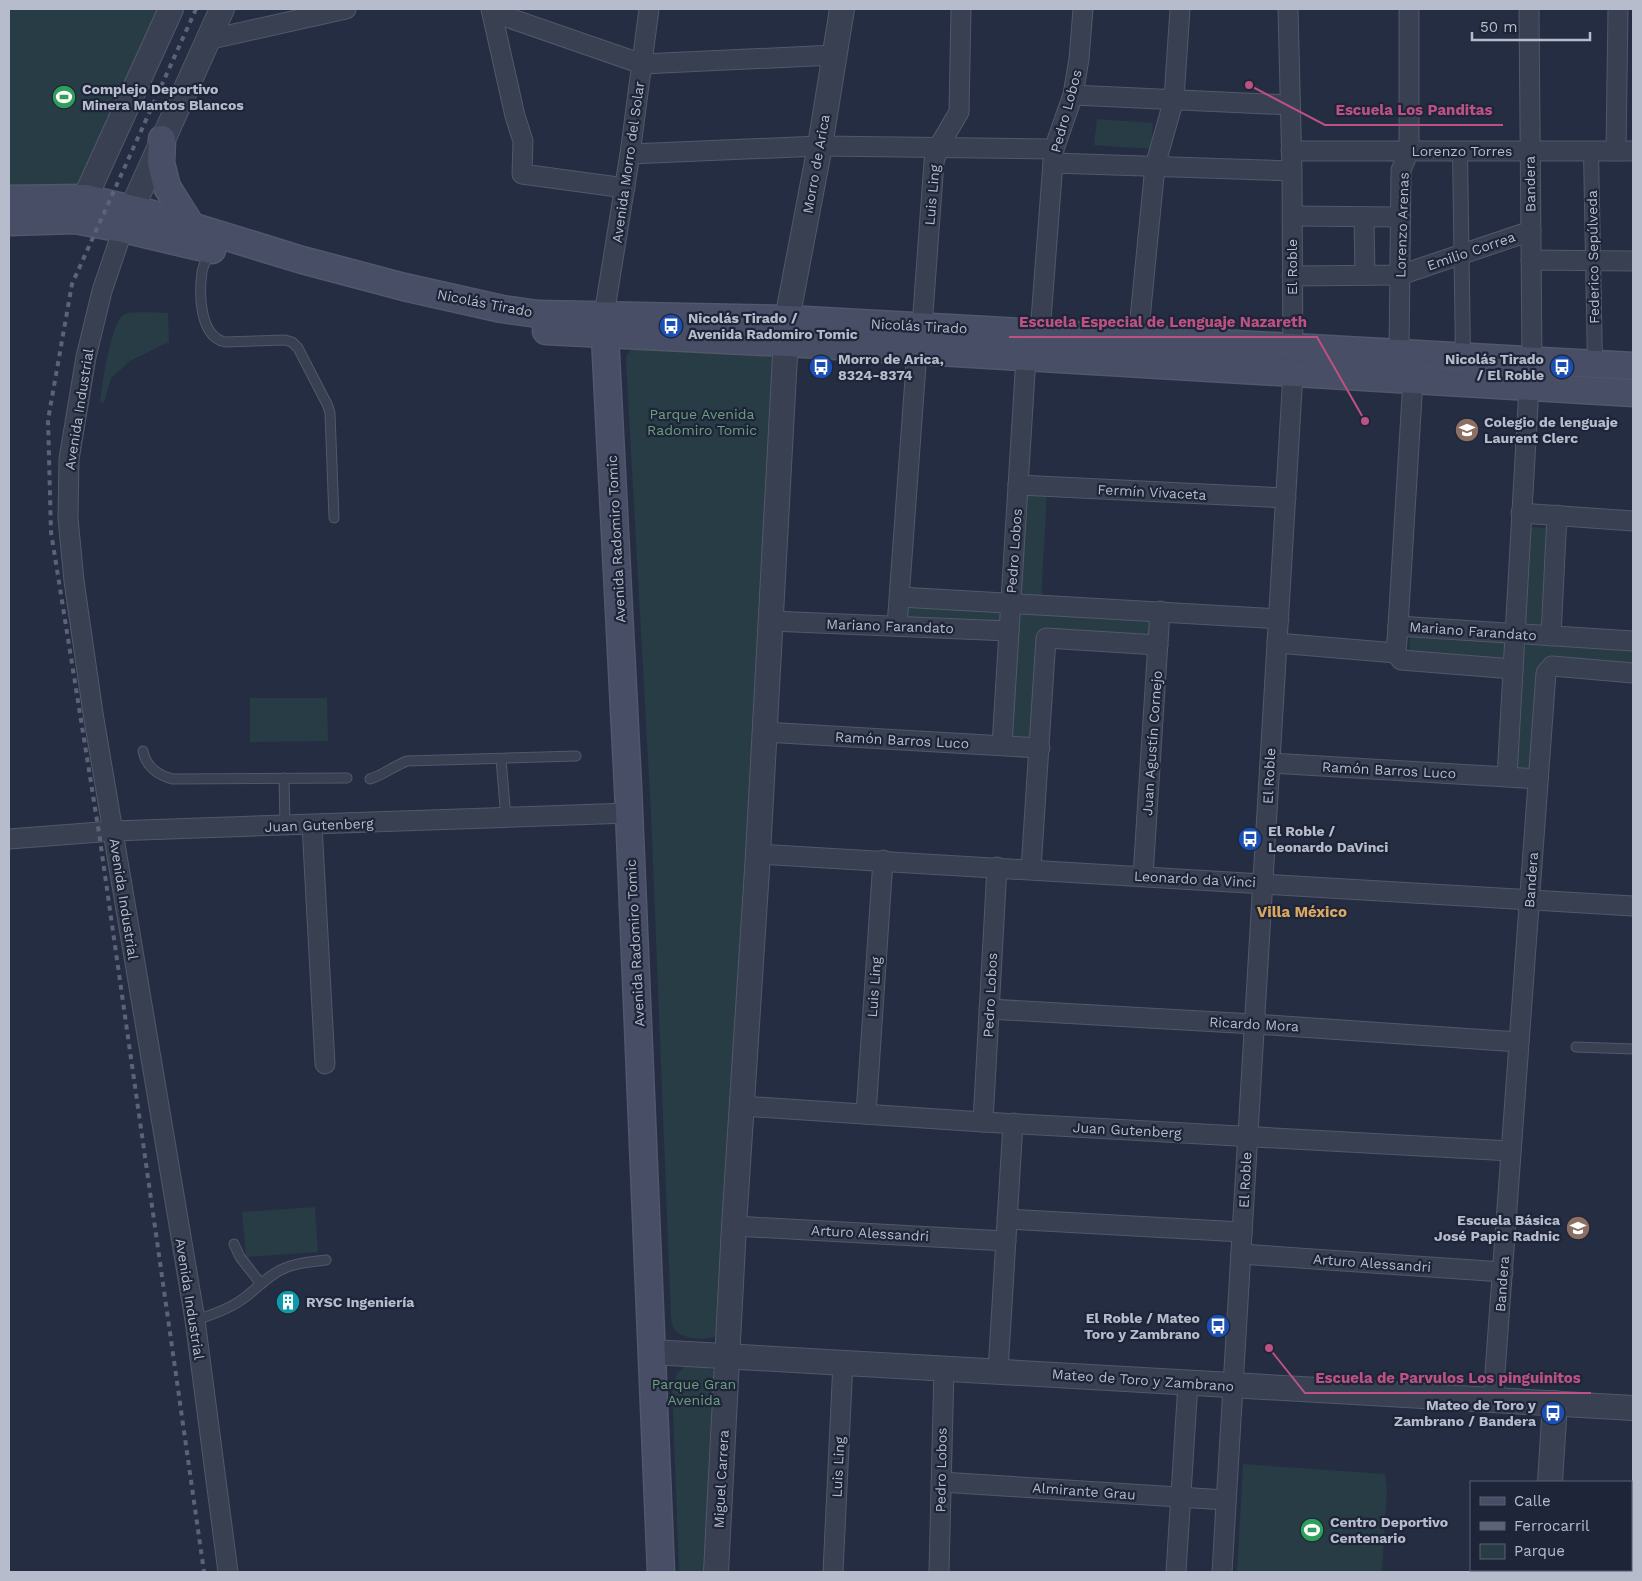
<svg xmlns="http://www.w3.org/2000/svg" width="1642" height="1581" viewBox="0 0 1642 1581" font-family="'Work Sans',sans-serif">
<style>
.green{fill:#273c44}
.lines{fill:none;stroke-linecap:round;stroke-linejoin:round}
.service-casing{stroke:#51586a;stroke-width:11}
.pedestrian-casing{stroke:#51586a;stroke-width:16}
.minor-casing{stroke:#51586a;stroke-width:21}
.tertiary-casing{stroke:#51586a;stroke-width:26}
.secondary-casing{stroke:#51586a;stroke-width:29}
.service{stroke:#394052;stroke-width:9}
.pedestrian{stroke:#394052;stroke-width:14}
.minor{stroke:#394052;stroke-width:19}
.tertiary{stroke:#394052;stroke-width:24}
.secondary{stroke:#474e66;stroke-width:26}
.rail{stroke:#5b6379;stroke-width:4;stroke-dasharray:5 5;stroke-linecap:butt}
.labels{text-anchor:middle;stroke-width:4.5;stroke-linejoin:round;paint-order:stroke}
.poi-label{font-size:14px;font-weight:bold;fill:#b6bccc;stroke:#1e2538;text-anchor:start}
.street-label{font-size:14px;fill:#b6bccc;stroke:#1e2538}
.park-label{font-size:14px;fill:#6c9f7e;stroke:#1e2538}
.neighbourhood-label{font-size:15px;font-weight:bold;fill:#dca762;stroke:#1e2538}
.leader{fill:none;stroke:#be5183;stroke-width:2}
.callout-dot{fill:#be5183;stroke:#1e2538;stroke-width:2}
.callout-label{font-size:15px;text-anchor:middle;font-weight:bold;fill:#be5183;stroke:#1e2538;stroke-width:4.5;stroke-linejoin:round;paint-order:stroke}
</style>
<rect width="100%" height="100%" fill="#252d43"/>
<g class="green">
<path d="M9,9H159L79,186H9Z"/>
<path d="M1097,119L1153,123L1151,149L1094,145Z"/>
<path d="M168,313L169,342L130,361L111,378L104,403L100,402C102,387 111,319 125,314C132,311 159,313 168,313Z"/>
<path d="M633,348L768,355L774,360L720,1334C710,1341 686,1340 677,1332C672,1327 672,1323 671,1317L651,814L626,360L627,355Z"/>
<path d="M1025,494L1047,495L1041,599L1020,598Z"/>
<path d="M1529,527L1550,528L1545,632L1524,631Z"/>
<path d="M906,603L1002,609L1001,626L905,620Z"/>
<path d="M1027,611L1143,617L1150,621L1148,634L1143,639L1042,631L1031,733L1027,739L1012,738L1018,615Z"/>
<path d="M1410,636L1505,642L1504,659L1409,653Z"/>
<path d="M1530,644L1633,649V671L1546,664L1531,773L1516,772L1522,648Z"/>
<path d="M250,698H327L328,741L250,742Z"/>
<path d="M315,1207L318,1252L246,1257L242,1212Z"/>
<path d="M686,1365C700,1365 712,1363 717,1378L707,1572H679L672,1388L677,1374Z"/>
<path d="M1243,1464L1385,1474L1387,1489L1382,1572H1237Z"/>
</g>
<g class="lines">
<g class="service-casing">
<g id="service">
<path d="M210,253C207,259 203,265 202,272C199,293 199,336 225,342L285,340L292,342L298,348L328,406L330,413L334,518"/>
<path d="M143,751C146,767 159,776 173,779L347,778"/>
<path d="M501,759L506,818"/>
<path d="M284,778L285,826"/>
<path d="M370,779C383,775 394,766 407,761L576,756"/>
<path d="M1576,1047L1633,1049"/>
<path d="M234,1244L240,1257L261,1284"/>
<path d="M195,1320C212,1315 230,1309 244,1298C258,1288 269,1274 285,1268C298,1262 312,1262 326,1260"/>
</g>
</g>
<g class="pedestrian-casing">
<g id="pedestrian">
<path d="M1460,151L1463,356"/>
<path d="M1591,151L1595,363"/>
</g>
</g>
<g class="minor-casing">
<g id="minor">
<path d="M491,9L515,116L523,141L522,174L625,188"/>
<path d="M1529,9L1532,360"/>
<path d="M492,12L642,64L835,55"/>
<path d="M207,40L346,9"/>
<path d="M1073,95L1290,105"/>
<path d="M1291,151H1633"/>
<path d="M1616,151L1618,9"/>
<path d="M630,154L820,146L1054,149"/>
<path d="M1053,163L1292,171"/>
<path d="M1292,216L1401,217"/>
<path d="M1364,217L1365,275"/>
<path d="M123,229L102,291L86,357L69,459L68,518L74,581L93,713L195,1320L228,1572"/>
<path d="M1531,260L1633,261"/>
<path d="M1292,276L1400,275L1531,231"/>
<path d="M604,315L630,154L649,9"/>
<path d="M922,327L934,162L939,146L959,112L961,9"/>
<path d="M1040,333L1054,149L1073,95L1079,59L1083,9"/>
<path d="M1138,339L1155,166L1174,99L1180,9"/>
<path d="M1399,353L1401,170L1409,151V9"/>
<path d="M1529,387L1507,777L1538,779"/>
<path d="M1018,485L1286,498"/>
<path d="M1521,513L1633,521"/>
<path d="M900,597L1279,619"/>
<path d="M771,621L1009,631"/>
<path d="M897,626L917,351"/>
<path d="M1398,626L1413,380"/>
<path d="M1551,636L1557,515"/>
<path d="M1277,643L1396,653L1398,626L1633,641"/>
<path d="M1396,653L1401,660L1513,669"/>
<path d="M764,732L1040,748"/>
<path d="M1002,745L1026,357"/>
<path d="M1270,763L1507,777"/>
<path d="M312,825L325,1064"/>
<path d="M9,839L113,831L629,813"/>
<path d="M758,854L1633,906"/>
<path d="M1031,869L1046,638L1158,645"/>
<path d="M1143,876L1160,611"/>
<path d="M989,1009L1254,1024L1519,1042"/>
<path d="M742,1106L983,1122L1511,1151"/>
<path d="M866,1114L883,860"/>
<path d="M983,1122L997,867"/>
<path d="M1007,1219L1242,1232"/>
<path d="M734,1226L1006,1241"/>
<path d="M1241,1254L1503,1272"/>
<path d="M998,1371L1013,1123"/>
<path d="M1493,1400L1546,673L1552,666L1633,673"/>
<path d="M941,1482L1226,1500"/>
<path d="M833,1572L843,1362"/>
<path d="M939,1572L944,1368"/>
<path d="M1176,1572L1188,1383"/>
<path d="M1222,1572L1293,373L1292,171L1288,9"/>
</g>
</g>
<g class="tertiary-casing">
<g id="tertiary">
<path d="M85,198L171,9"/>
<path d="M124,226L222,9"/>
<path d="M652,1352L1633,1408"/>
<path d="M1550,1482L1555,1403"/>
<path d="M716,1572L734,1226L758,854L787,319L820,146L842,9"/>
<path d="M1544,1572V1570"/>
</g>
</g>
<g class="secondary-casing">
<g id="secondary">
<path d="M162,139L161,163L167,187L192,227"/>
<path d="M9,199L85,198L149,213L302,260L404,287L502,309L538,314L787,319L1633,366"/>
<path d="M9,222L75,220L123,229L212,250"/>
<path d="M604,317L628,787L661,1572"/>
<path d="M546,331L786,343L1633,393"/>
</g>
</g>
<use href="#service" class="service"/>
<use href="#pedestrian" class="pedestrian"/>
<use href="#minor" class="minor"/>
<use href="#tertiary" class="tertiary"/>
<use href="#secondary" class="secondary"/>
<path class="rail" d="M196,9L72,284L48,420L51,532L99,833L204,1572"/>
</g>
<defs>
<g id="stadium-disc" transform="scale(1.25)"><circle r="9.5" fill="#2e9e5b" stroke="#1e2538"/><path d="M0-5a6.5 5 0 1 0 0 10a6.5 5 0 1 0 0-10ZM-3.5-1.8h7v3.6h-7Z" fill="#fff"/></g>
<g id="bus-disc" transform="scale(1.25)"><circle r="9.5" fill="#1a4fb4" stroke="#1e2538"/><path d="M-5-6H5V4H4V6H2V4H-2V6H-4V4H-5ZM-3.5-4V0h7V-4ZM-3.5 1.2v1.5H-2V1.2ZM2 1.2v1.5H3.5V1.2Z" fill="#fff"/></g>
<g id="school-disc" transform="scale(1.25)"><circle r="9.5" fill="#8d6e63" stroke="#1e2538"/><path d="M0-5L7-2L0 1L-7-2ZM-4 1L0 2.5L4 1V4Q0 6-4 4Z" fill="#fff"/></g>
<g id="building-disc" transform="scale(1.25)"><circle r="9.5" fill="#0f9aa8" stroke="#1e2538"/><path d="M-4-6H4V6H1V3H-1V6H-4ZM-2.5-4.3h1.7v1.8h-1.7ZM.8-4.3h1.7v1.8H.8ZM-2.5-1h1.7V.8h-1.7ZM.8-1h1.7V.8H.8Z" fill="#fff"/></g>
</defs>
<g fill-rule="evenodd">
<use href="#stadium-disc" x="64" y="97"/>
<use href="#bus-disc" x="671" y="326"/>
<use href="#bus-disc" x="821" y="367"/>
<use href="#bus-disc" x="1562" y="367"/>
<use href="#school-disc" x="1467" y="430"/>
<use href="#bus-disc" x="1250" y="839"/>
<use href="#school-disc" x="1578" y="1228"/>
<use href="#building-disc" x="288" y="1302"/>
<use href="#bus-disc" x="1218" y="1326"/>
<use href="#bus-disc" x="1553" y="1413"/>
<use href="#stadium-disc" x="1312" y="1530"/>
</g>
<g class="labels">
<g class="poi-label">
<text x="82" y="94">Complejo Deportivo<tspan x="82" dy="16">Minera Mantos Blancos</tspan></text>
<text x="688" y="323">Nicolás Tirado /<tspan x="688" dy="16">Avenida Radomiro Tomic</tspan></text>
<text x="838" y="364">Morro de Arica,<tspan x="838" dy="16">8324-8374</tspan></text>
<text x="1544" y="364" text-anchor="end">Nicolás Tirado<tspan x="1544" dy="16">/ El Roble</tspan></text>
<text x="1484" y="427">Colegio de lenguaje<tspan x="1484" dy="16">Laurent Clerc</tspan></text>
<text x="1268" y="836">El Roble /<tspan x="1268" dy="16">Leonardo DaVinci</tspan></text>
<text x="1560" y="1225" text-anchor="end">Escuela Básica<tspan x="1560" dy="16">José Papic Radnic</tspan></text>
<text x="306" y="1307">RYSC Ingeniería</text>
<text x="1200" y="1323" text-anchor="end">El Roble / Mateo<tspan x="1200" dy="16">Toro y Zambrano</tspan></text>
<text x="1536" y="1410" text-anchor="end">Mateo de Toro y<tspan x="1536" dy="16">Zambrano / Bandera</tspan></text>
<text x="1330" y="1527">Centro Deportivo<tspan x="1330" dy="16">Centenario</tspan></text>
</g>
<g class="street-label">
<text transform="translate(1066 111) rotate(-75)" y="5">Pedro Lobos</text>
<text x="1462" y="156">Lorenzo Torres</text>
<text transform="translate(628 162) rotate(-82)" y="5">Avenida Morro del Solar</text>
<text transform="translate(816 164) rotate(-80)" y="5">Morro de Arica</text>
<text transform="translate(1530 184) rotate(-91)" y="5">Bandera</text>
<text transform="translate(932 195) rotate(-85)" y="5">Luis Ling</text>
<text transform="translate(1402 225) rotate(-88)" y="5">Lorenzo Arenas</text>
<text transform="translate(1471 251) rotate(-19)" y="5">Emilio Correa</text>
<text transform="translate(1593 257) rotate(-91)" y="5">Federico Sepúlveda</text>
<text transform="translate(1292 267) rotate(-90)" y="5">El Roble</text>
<text transform="translate(485 303) rotate(11)" y="5">Nicolás Tirado</text>
<text transform="translate(919 326) rotate(3)" y="5">Nicolás Tirado</text>
<text transform="translate(79 409) rotate(-81)" y="5">Avenida Industrial</text>
<text transform="translate(1152 492) rotate(3)" y="5">Fermín Vivaceta</text>
<text transform="translate(616 539) rotate(-93)" y="5">Avenida Radomiro Tomic</text>
<text transform="translate(1014 551) rotate(-86)" y="5">Pedro Lobos</text>
<text transform="translate(890 626) rotate(2)" y="5">Mariano Farandato</text>
<text transform="translate(1473 631) rotate(4)" y="5">Mariano Farandato</text>
<text transform="translate(902 740) rotate(3)" y="5">Ramón Barros Luco</text>
<text transform="translate(1152 743) rotate(-86)" y="5">Juan Agustín Cornejo</text>
<text transform="translate(1389 770) rotate(3)" y="5">Ramón Barros Luco</text>
<text transform="translate(1269 776) rotate(-87)" y="5">El Roble</text>
<text transform="translate(319 825) rotate(-2)" y="5">Juan Gutenberg</text>
<text transform="translate(1195 879) rotate(3)" y="5">Leonardo da Vinci</text>
<text transform="translate(1531 880) rotate(-86)" y="5">Bandera</text>
<text transform="translate(124 899) rotate(81)" y="5">Avenida Industrial</text>
<text transform="translate(635 943) rotate(-93)" y="5">Avenida Radomiro Tomic</text>
<text transform="translate(874 987) rotate(-86)" y="5">Luis Ling</text>
<text transform="translate(990 995) rotate(-87)" y="5">Pedro Lobos</text>
<text transform="translate(1254 1024) rotate(3)" y="5">Ricardo Mora</text>
<text transform="translate(1127 1130) rotate(3)" y="5">Juan Gutenberg</text>
<text transform="translate(1245 1180) rotate(-87)" y="5">El Roble</text>
<text transform="translate(870 1233) rotate(3)" y="5">Arturo Alessandri</text>
<text transform="translate(1372 1263) rotate(4)" y="5">Arturo Alessandri</text>
<text transform="translate(1502 1284) rotate(-86)" y="5">Bandera</text>
<text transform="translate(190 1299) rotate(81)" y="5">Avenida Industrial</text>
<text transform="translate(1143 1380) rotate(4)" y="5">Mateo de Toro y Zambrano</text>
<text transform="translate(838 1467) rotate(-87)" y="5">Luis Ling</text>
<text transform="translate(941 1470) rotate(-89)" y="5">Pedro Lobos</text>
<text transform="translate(721 1479) rotate(-87)" y="5">Miguel Carrera</text>
<text transform="translate(1084 1491) rotate(4)" y="5">Almirante Grau</text>
</g>
<g class="park-label">
<text x="702" y="419">Parque Avenida<tspan x="702" dy="16">Radomiro Tomic</tspan></text>
<text x="694" y="1389">Parque Gran<tspan x="694" dy="16">Avenida</tspan></text>
</g>
<g class="neighbourhood-label">
<text x="1302" y="917">Villa México</text>
</g>
</g>
<path class="leader" d="M1249 85L1325 125H1503M1365 421L1317 337H1009M1269 1348L1305 1393H1591"/>
<g class="callout-dot">
<circle cx="1249" cy="85" r="5"/>
<circle cx="1365" cy="421" r="5"/>
<circle cx="1269" cy="1348" r="5"/>
</g>
<g class="callout-label">
<text x="1414" y="115">Escuela Los Panditas</text>
<text x="1163" y="327">Escuela Especial de Lenguaje Nazareth</text>
<text x="1448" y="1383">Escuela de Parvulos Los pinguinitos</text>
</g>
<rect width="1642" height="1581" fill="none" stroke="#b6bccc" stroke-width="20"/>
<rect x="1470" y="1481" width="162" height="90" fill="#1e2538" stroke="#5b6173"/>
<rect x="1480" y="1497" width="25" height="8" fill="#474e66" stroke="#5b6173"/>
<text x="1514" y="1506" font-size="15" fill="#b6bccc">Calle</text>
<rect x="1480" y="1522" width="25" height="8" fill="#5b6379" stroke="#5b6173"/>
<text x="1514" y="1531" font-size="15" fill="#b6bccc">Ferrocarril</text>
<rect x="1480" y="1544" width="25" height="15" fill="#273c44" stroke="#5b6173"/>
<text x="1514" y="1556" font-size="15" fill="#b6bccc">Parque</text>
<path d="M1472 32v8h118v-8" fill="none" stroke="#b6bccc" stroke-width="2.5"/>
<text x="1480" y="32" font-size="15" fill="#b6bccc" stroke="#1e2538" stroke-width="4" paint-order="stroke">50 m</text>
</svg>
